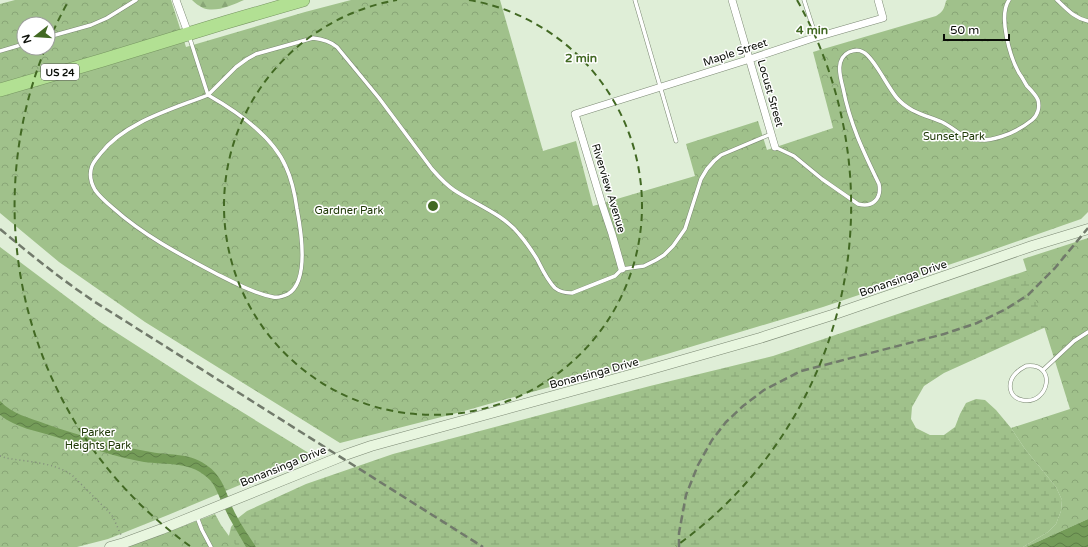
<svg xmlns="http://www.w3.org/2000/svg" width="1088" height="547" viewBox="0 0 1088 547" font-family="'Varela Round',sans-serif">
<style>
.forest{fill:url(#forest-firs)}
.wetland{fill:url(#wetland-marsh)}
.park{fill:url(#park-crowns);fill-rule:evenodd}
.water{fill:url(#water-waves)}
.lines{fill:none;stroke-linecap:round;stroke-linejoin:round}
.lane-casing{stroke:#7c8974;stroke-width:4.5}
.street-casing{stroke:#7c8974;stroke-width:8}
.secondary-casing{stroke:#7c8974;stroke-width:11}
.highway-casing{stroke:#779662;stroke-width:14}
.path{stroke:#828c7c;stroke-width:1.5;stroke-dasharray:1 3;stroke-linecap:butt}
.lane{stroke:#fff;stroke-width:3.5}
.street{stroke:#fff;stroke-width:7}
.secondary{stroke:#e8f6df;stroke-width:10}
.highway{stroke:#b2e093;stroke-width:13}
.rail{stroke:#717a6b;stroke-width:2.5;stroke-dasharray:8 4;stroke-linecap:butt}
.ring{fill:none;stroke:#426923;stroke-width:2;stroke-dasharray:7 5}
.labels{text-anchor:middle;stroke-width:3;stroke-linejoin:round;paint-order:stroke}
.shield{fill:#fff;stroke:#545651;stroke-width:1}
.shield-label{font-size:10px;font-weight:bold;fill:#0a0e07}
.street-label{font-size:11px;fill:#0a0e07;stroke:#fff}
.park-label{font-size:11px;fill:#203a08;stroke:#fff}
.centre{fill:#426923;stroke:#fff;stroke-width:2}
.ring-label{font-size:12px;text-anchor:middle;font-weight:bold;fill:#426923;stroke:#fff;stroke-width:3;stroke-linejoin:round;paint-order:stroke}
</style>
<defs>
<pattern id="forest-firs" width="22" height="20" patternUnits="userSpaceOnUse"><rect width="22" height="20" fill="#a0c18b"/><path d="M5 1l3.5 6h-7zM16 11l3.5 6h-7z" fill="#88a576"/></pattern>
<pattern id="wetland-marsh" width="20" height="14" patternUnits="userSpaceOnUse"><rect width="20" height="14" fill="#a0c18b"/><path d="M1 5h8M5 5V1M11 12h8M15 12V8" fill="none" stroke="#88a576"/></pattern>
<pattern id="park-crowns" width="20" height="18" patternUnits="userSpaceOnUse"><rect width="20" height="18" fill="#a0c18b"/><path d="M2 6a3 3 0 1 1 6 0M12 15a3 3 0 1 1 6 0" fill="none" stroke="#88a576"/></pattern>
<pattern id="water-waves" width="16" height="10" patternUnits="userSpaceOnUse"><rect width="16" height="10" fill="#749c58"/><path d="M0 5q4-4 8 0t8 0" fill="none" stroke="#5d7e47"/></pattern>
</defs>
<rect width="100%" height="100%" fill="#dfeed7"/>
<path class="forest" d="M192,0H244C232,5 216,13 203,8C199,6 195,3 192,0Z"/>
<path class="wetland" d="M1088,250V308L944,373L924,386L912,407L911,419L916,428L930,435H944L955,427L960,414L966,403L976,399L985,400L996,410L1011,428L1025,449L1056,487L1062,500L1061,511L1056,524L1048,532L1023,547H230L228,540L231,527L238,518L247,511L306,484L393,454L650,386L773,356Z"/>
<g class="park">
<path d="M15,0H171L186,47L305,12L351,0H500L543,151L576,141L593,206L695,176L686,144L758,121L767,150L833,128L813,52L936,16C943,12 944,9 946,1L947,0H1088V212L1081,219L981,254L823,307L667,354L457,413L340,443L145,322L59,262L0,213V4ZM24,24H48V48H24Z"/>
<path d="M1088,238V519L1026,547H1023L1048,532L1056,524L1061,511L1062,500L1056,487L1025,449L1011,428L1070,409L1023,259Z"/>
<path d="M0,247L100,322L198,385L312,455L168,515L108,539L77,547H0Z"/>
<path d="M215,514L221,525L237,547H124L149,539Z"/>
</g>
<g class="water">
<path d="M0,401C12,414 30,418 46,424C80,436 115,446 151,452C172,456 191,452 209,467C224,478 227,497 235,513C241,525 249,536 256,547H246C239,534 230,521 224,507C219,498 217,488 210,480C192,461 167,465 144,462C114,457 85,446 56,437C37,431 16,428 0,415Z"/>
<path d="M1088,519V547H1026Z"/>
</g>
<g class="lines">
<g class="lane-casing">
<g id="lane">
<path d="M635,0L676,141"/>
<path d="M804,0L816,37"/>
<path d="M1057,0C1067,9 1074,18 1088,21"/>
<path d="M189,36L208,95L236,67L247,59L256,54L313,38C322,39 330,41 337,47L379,98L432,169C439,177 445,184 454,190C475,204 503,214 519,234C526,242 532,251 537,259C542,269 547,280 555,288C560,292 566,293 572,293L615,276L622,269L644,266L656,260L664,255L673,246L685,229L701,179L707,169L714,161L721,155L771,134"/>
<path d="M48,37L91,25L107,18L136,0"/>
<path d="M0,51L24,44"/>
<path d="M208,95C236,111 273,136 286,167C292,180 295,195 297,209C301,230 310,281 288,294C284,296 278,298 273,297C253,293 233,282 215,273C179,254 143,235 113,208C107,203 100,197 95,190C91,183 89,174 92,166C94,161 98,157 101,153C125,122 173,109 208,95Z"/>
<path d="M775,147L794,156L822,179L858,204C872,208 882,199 879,184C863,151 850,124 843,88C840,76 835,59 849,52C854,50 858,49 863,52C873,56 888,88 897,98C909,112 925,115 942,122C951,126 958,134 968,138C988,145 1016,133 1032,120C1038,115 1040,107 1038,100C1036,95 1031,90 1027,86C1024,81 1022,77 1019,73C1010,57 998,16 1009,0"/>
<path d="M1026,366C1058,362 1049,406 1022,400C1008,397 1007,382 1016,373C1019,370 1022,368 1026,366Z"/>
<path d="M1043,370L1074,341L1088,332"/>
<path d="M197,517L202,530L211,547"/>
</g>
</g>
<g class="street-casing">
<g id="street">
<path d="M176,0L188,33"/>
<path d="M732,0L775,147"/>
<path d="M622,269L612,234L602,204L575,114L750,59L810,39L883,18L878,0"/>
</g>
</g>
<g class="secondary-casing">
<path id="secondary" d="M110,547L124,543L162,529L345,455L371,446L648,370L760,338L832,315L1032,246L1088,229"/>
</g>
<g class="highway-casing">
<path id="highway" d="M0,90L103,60L227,22L303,0"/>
</g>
<path class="path" d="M0,456L6,458C28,462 53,462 72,475L108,511L113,517L121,535"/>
<use href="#lane" class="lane"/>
<use href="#street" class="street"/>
<use href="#secondary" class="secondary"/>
<use href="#highway" class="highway"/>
<g class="rail">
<path d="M0,229C31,255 62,280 95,302L483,547"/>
<path d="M679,547V533L686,495L698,465L712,440L726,422L743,406L764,390L801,371L944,334L977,323L1006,309L1028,295L1055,268L1088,228"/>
</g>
</g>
<g class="ring">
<path d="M469 0A209 209 0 1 1 397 0"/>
<path d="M190 546A418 418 0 0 1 45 49M48 43A418 418 0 0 1 69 0M797 0A418 418 0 0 1 676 546"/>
</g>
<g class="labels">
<rect class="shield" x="41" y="64" width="38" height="16" rx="3"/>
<g class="shield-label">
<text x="60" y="76">US 24</text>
</g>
<g class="street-label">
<text transform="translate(735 52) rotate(-18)" y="4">Maple Street</text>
<text transform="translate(771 93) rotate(74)" y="4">Locust Street</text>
<text transform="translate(609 188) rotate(73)" y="4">Riverview Avenue</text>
<text transform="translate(903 278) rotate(-19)" y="4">Bonansinga Drive</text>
<text transform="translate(594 373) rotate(-15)" y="4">Bonansinga Drive</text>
<text transform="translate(283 466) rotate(-22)" y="4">Bonansinga Drive</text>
</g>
<g class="park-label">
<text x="954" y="140">Sunset Park</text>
<text x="349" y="214">Gardner Park</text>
<text x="98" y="436">Parker<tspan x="98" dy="13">Heights Park</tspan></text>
</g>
</g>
<circle cx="433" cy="206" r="6" class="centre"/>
<g class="ring-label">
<text x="812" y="34">4 min</text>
<text x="581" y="62">2 min</text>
</g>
<g transform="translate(36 36) rotate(253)"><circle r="19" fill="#ffffff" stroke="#9d9f9c"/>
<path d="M0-3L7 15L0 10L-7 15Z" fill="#426923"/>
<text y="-6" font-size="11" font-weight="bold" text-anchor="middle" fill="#0a0e07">N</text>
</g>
<path d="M944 34v6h65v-6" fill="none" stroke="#0a0e07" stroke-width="2"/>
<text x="950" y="34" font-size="12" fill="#0a0e07" stroke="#ffffff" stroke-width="3" paint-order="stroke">50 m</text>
</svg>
